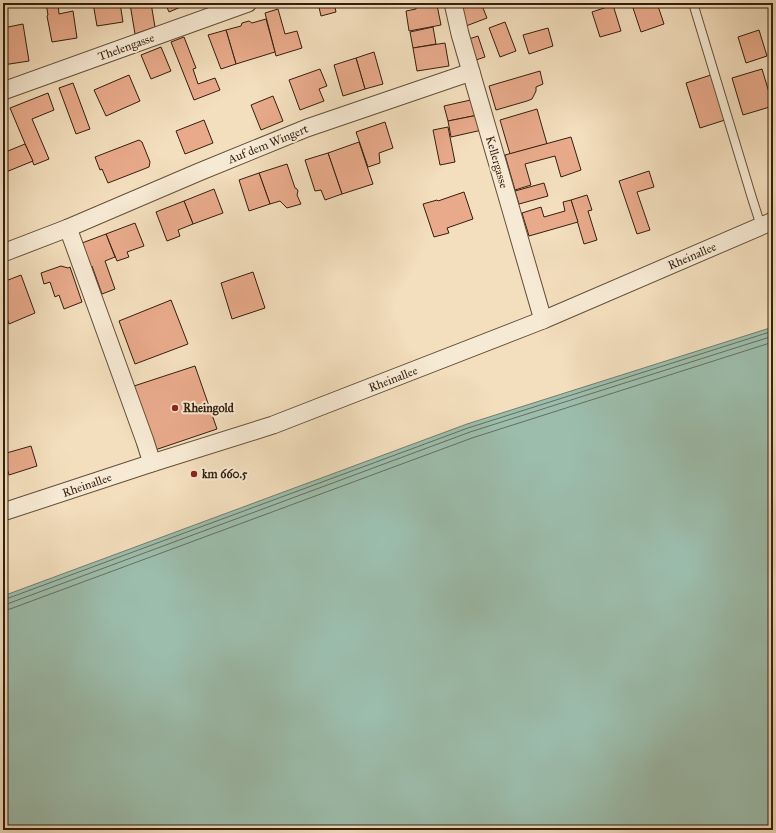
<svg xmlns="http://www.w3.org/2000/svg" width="776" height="833" viewBox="0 0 776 833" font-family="'IM FELL Great Primer',serif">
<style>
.water{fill:#9cbdac;stroke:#727e6c}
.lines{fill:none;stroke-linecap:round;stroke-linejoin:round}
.shore{stroke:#686e5c;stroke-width:1}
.building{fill:#e8aa8b;stroke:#341f0d}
.lane-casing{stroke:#644f39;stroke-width:10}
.street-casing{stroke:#644f39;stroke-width:19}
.lane{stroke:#f7ead4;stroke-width:8}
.street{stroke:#f7ead4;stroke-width:17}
.poi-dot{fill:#8f2418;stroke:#f7ead4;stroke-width:1.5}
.labels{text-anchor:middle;stroke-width:4;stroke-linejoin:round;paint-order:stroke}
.street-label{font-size:12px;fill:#341f0d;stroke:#f7ead4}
.poi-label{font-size:12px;font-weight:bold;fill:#341f0d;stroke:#f7ead4;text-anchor:start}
</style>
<rect width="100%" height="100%" fill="#f3debd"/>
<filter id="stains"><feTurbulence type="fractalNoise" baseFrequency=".005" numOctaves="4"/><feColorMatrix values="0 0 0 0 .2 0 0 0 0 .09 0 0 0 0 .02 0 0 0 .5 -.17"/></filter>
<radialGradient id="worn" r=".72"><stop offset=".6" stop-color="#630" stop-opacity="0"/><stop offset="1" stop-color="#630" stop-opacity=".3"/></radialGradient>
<path class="water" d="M773,327V830H3V596L467,424Z"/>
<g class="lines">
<g class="shore">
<path d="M3,599H6L468,428L773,331"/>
<path d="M3,604H7L470,432L773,336"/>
<path d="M3,610L10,609L472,438L773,342"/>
</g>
</g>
<g class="building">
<path d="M46,3H58L59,14L73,11L77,38L52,42L47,16L48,15Z"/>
<path d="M93,3H120L123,22L97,26Z"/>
<path d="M135,3H151L155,27L135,34L130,4Z"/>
<path d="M165,3H190L169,12Z"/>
<path d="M318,3H334L336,12L321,16Z"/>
<path d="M460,3H481L487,18L466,26Z"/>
<path d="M638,3H657L664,24L641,32L632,5Z"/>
<path d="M427,5L428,7L437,5L441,25L409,31L406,11L416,9V7Z"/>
<path d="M613,5L621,31L600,37L592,12Z"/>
<path d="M278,9L285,34L297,31L302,48L276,56L265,13Z"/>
<path d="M266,19L275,52L236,64L226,30L241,26L242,23L249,21L252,23Z"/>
<path d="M505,22L516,51L500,57L489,28Z"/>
<path d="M23,24L29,61L3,65V28Z"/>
<path d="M433,27L436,44L413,48L410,32Z"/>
<path d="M548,28L553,46L529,54L523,35Z"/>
<path d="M226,30L236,64L221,69L208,35Z"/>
<path d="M759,30L767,56L746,63L738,37Z"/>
<path d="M478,36L485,57L473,61L466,40Z"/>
<path d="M184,37L196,68L193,69L198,84L215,78L220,90L194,100L171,42Z"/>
<path d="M445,43L449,66L417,71L413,48Z"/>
<path d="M161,47L171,71L151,79L141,55Z"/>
<path d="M374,52L383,84L365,89L356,58Z"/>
<path d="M356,58L365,89L343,96L334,65Z"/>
<path d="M320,69L327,86L319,89L324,101L300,110L289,80Z"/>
<path d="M762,69L773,106L743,115L732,78Z"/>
<path d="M540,71L543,84L536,87V91L532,99L527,101L496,110L489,86Z"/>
<path d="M129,75L140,101L106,116L94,90Z"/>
<path d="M711,75L725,120L700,128L686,83Z"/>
<path d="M73,83L90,129L76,134L59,88Z"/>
<path d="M48,93L54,110L32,119L49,159L34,165L10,108Z"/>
<path d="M273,96L283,121L261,130L251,105Z"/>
<path d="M475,99L478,115L448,121L444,106Z"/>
<path d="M537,109L547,144L510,154L500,120Z"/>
<path d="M478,115L482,130L451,137L448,121Z"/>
<path d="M204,120L213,143L185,154L176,131Z"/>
<path d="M385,122L393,148L379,153L380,163L368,167L356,132Z"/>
<path d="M448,127L455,162L440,165L433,130Z"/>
<path d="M571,137L581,170L561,177L555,156L525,164L531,185L515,190L505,155Z"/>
<path d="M139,140L142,142L150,162L149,167L108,183L102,169L100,170L95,157Z"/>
<path d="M359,142L373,184L342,194L328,153Z"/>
<path d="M25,144L33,161L6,172L3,165V153Z"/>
<path d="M328,153L342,194L325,200L321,190L315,191L305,160Z"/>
<path d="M287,164L295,188L297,189L298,191L297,195L301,204L287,208L280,201L270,204L259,173Z"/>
<path d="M649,171L654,187L637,192L650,230L637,234L619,181Z"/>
<path d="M259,173L270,204L249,211L239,180Z"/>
<path d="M544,183L548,196L519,204L515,191Z"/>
<path d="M214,189L223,213L193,224L184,201Z"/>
<path d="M464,192L473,219L447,228L449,233L434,237L423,204L437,200L438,201Z"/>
<path d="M587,195L592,210L588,211L597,240L584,244L571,200Z"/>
<path d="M571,200L578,222L529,236L522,213L541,207L544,217L565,211L563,202Z"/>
<path d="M184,201L193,224L178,230L180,236L167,241L156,212Z"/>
<path d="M135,223L144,246L127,252L129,257L117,261L106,234Z"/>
<path d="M106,234L115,257L105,261L115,289L102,294L92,266L91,267L82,243Z"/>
<path d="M61,266L68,268L70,267L82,302L64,309L59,295L55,297L50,282L44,284L41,273Z"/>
<path d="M253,272L265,308L232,319L221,283Z"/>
<path d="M21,275L35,313L9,324L3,306V282Z"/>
<path d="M171,300L188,344L135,364L119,321Z"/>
<path d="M195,366L217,429L155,450L134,386Z"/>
<path d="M31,446L37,466L9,475L3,454Z"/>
</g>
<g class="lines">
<g class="lane-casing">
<path id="lane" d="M693,3L752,198L761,226"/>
</g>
<g class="street-casing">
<g id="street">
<path d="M453,3L460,34L543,320"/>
<path d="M3,91L248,3"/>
<path d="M68,228L145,441L152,463"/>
<path d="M3,253L68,228L199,172L307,128L471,72"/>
<path d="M3,512L152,463L273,425L543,320L773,221"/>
</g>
</g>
<use href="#lane" class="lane"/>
<use href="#street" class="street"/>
</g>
<g class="poi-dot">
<circle cx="175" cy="408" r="4"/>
<circle cx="194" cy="474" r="4"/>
</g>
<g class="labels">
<g class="street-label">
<text transform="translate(126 47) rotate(-20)" y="4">Thelengasse</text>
<text transform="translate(268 144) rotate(-22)" y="4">Auf dem Wingert</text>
<text transform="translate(497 162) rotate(74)" y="4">Kellergasse</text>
<text transform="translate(692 256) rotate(-23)" y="4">Rheinallee</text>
<text transform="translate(393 379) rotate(-21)" y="4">Rheinallee</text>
<text transform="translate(87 485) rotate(-19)" y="4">Rheinallee</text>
</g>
<g class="poi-label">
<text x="183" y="412">Rheingold</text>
<text x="202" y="478">km 660.5</text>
</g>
</g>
<rect width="776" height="833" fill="none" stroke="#f3debd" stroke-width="16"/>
<rect x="4" y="4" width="768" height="825" fill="none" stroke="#341f0d" stroke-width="2"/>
<rect x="8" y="8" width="760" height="817" fill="none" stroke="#341f0d"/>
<rect width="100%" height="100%" filter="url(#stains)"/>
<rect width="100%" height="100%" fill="url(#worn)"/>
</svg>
